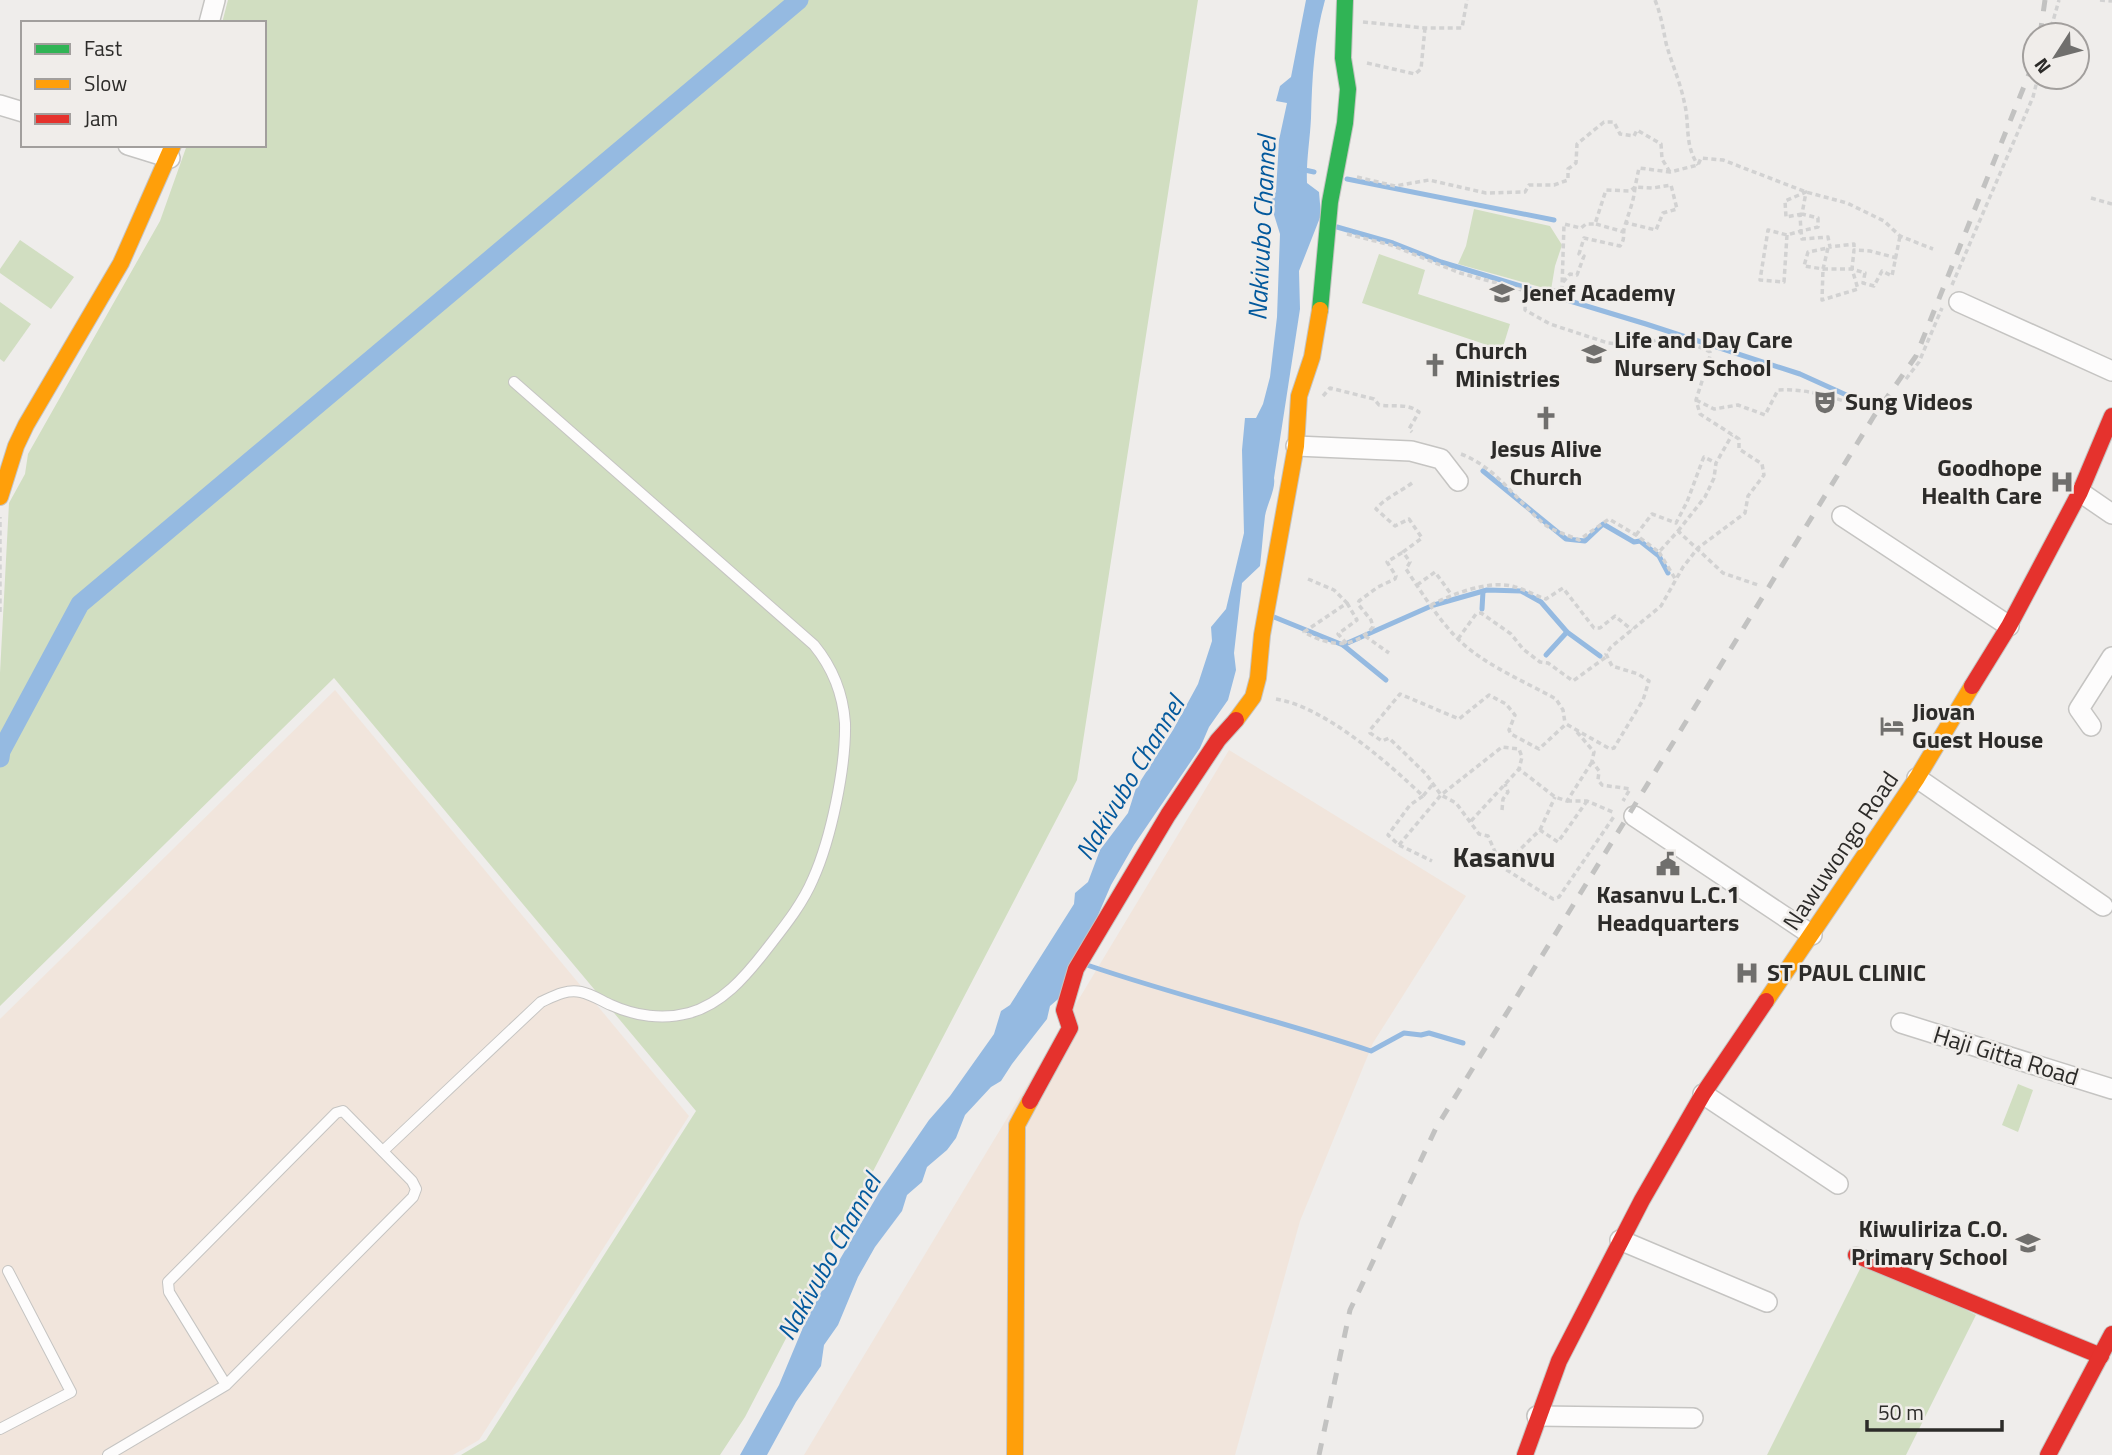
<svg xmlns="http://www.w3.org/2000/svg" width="2112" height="1455" viewBox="0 0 2112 1455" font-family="'Titillium Web',sans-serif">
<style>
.industrial{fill:#f1e5dc}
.green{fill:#d1dec1}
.water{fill:#95bae1}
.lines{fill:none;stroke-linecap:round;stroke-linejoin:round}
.stream{stroke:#95bae1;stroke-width:5}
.canal{stroke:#95bae1;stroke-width:19}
.lane-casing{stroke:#c5c4c2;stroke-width:12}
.street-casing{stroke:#c5c4c2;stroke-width:22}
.fast-casing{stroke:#c5c4c2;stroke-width:18}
.slow-casing{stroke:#c5c4c2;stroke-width:18}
.jam-casing{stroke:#c5c4c2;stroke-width:18}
.path{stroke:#d2d2d2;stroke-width:3.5;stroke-dasharray:5 3.5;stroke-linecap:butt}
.lane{stroke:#fdfcfc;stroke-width:10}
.street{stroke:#fdfcfc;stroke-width:19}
.fast{stroke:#30b455;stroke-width:16}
.slow{stroke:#ff9f0a;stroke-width:16}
.jam{stroke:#e5322d;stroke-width:16}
.rail{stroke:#c2c2c1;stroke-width:5;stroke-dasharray:12 12;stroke-linecap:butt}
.labels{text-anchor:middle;stroke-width:5;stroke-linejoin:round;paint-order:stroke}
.poi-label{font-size:24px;font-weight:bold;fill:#2c2b29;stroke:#f0edea;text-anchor:start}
.street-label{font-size:24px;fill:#2c2b29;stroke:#f0edea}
.water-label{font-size:26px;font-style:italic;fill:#03599d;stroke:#f0edea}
.quarter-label{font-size:28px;font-weight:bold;fill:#2c2b29;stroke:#f0edea}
</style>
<rect width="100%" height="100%" fill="#efedeb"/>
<g class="industrial">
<path d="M335,690L689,1116L479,1440L453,1455H0V1019Z"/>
<path d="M1229,750L1466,896L1373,1043L1300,1221L1235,1455H804Z"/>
</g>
<g class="green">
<path d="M228,0H1198L1077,780L745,1417L720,1455H461L486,1440L696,1111L334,678L0,1006V673L9,503L25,474L28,454L160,221L187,145H264V23H222Z"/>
<path d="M1474,209L1550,226L1562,245L1555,266L1551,290L1458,264L1466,246Z"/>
<path d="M20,240L74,277L51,309L0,273V269Z"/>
<path d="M1379,254L1425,270L1418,294L1510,324L1502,350L1362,303Z"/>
<path d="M0,302L31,324L4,362L0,359Z"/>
<path d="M2018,1084L2033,1090L2018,1132L2002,1125Z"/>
<path d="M1865,1259L1976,1315L1906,1455H1767Z"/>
</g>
<path class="water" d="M1306,0H1325C1314,39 1312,78 1311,118C1310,140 1306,161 1307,183L1319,192L1321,215L1299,271L1300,309L1274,478C1276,489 1267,504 1265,516C1263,532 1262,549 1260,566L1242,583L1234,653L1236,670L1228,700L1209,727L1200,748L1134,845L1111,885L1064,994L1050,1006L1047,1019L1012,1064L1001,1081L991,1087L965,1115L956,1138L947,1150L927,1167L922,1182L907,1195L902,1211L875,1247L858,1277L838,1325L824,1345L821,1366L796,1402L767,1455H740L779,1385L804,1325L826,1283L880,1191L929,1120L950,1096L994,1034L1001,1011L1010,1005L1074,904L1075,893L1088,882L1100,850L1128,813L1136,788L1173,730L1198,684L1212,641L1211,627L1226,609L1244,533L1242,450L1245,418H1256L1263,404L1270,377L1277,317L1280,234L1270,202L1276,192L1279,140L1287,103L1276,101L1280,86L1291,77Z"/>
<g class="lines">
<g class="stream">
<path d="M1300,169L1314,172"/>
<path d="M1347,179L1554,220"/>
<path d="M1337,227L1393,243L1441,262L1646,324L1800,374L1853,398"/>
<path d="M1483,471L1566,539L1585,541L1603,524L1634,542L1640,541L1659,556L1668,573"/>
<path d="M1434,605L1487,590L1521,591L1541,602L1567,632L1600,656"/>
<path d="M1482,609L1483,591"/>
<path d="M1274,617L1343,645L1429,607"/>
<path d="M1343,645L1386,680"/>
<path d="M1546,655L1567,632"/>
<path d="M1087,965C1181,997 1277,1020 1371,1051L1404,1033L1421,1035L1429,1033L1463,1043"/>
</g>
<path class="canal" d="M0,758L1,751L80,604L799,0"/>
<g class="lane-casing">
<g id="lane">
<path d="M383,1151L541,1002C554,996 566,989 581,992C591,994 602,1001 611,1005C635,1016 663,1020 689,1013C722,1004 745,977 766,950C783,928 802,905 813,879C831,839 846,767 845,723C843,694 832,667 814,645L514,382"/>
<path d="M0,1429L71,1392L8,1271"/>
<path d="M108,1455L226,1385L413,1197L416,1189L412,1181L343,1111L336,1113L168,1282L169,1292L226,1385"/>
</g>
</g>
<g class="street-casing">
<g id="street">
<path d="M209,23L215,0"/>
<path d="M0,105L23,112"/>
<path d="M128,145L170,158"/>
<path d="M1959,302L2112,371"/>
<path d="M1296,446L1411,451L1441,459L1458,481"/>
<path d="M2080,492L2112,514"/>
<path d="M1842,516L2009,626"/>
<path d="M2091,726L2079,709L2112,657"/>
<path d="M1917,778L2103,906"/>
<path d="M1634,816L1812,935"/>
<path d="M1901,1023L2112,1089"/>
<path d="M1703,1094L1838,1184"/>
<path d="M1620,1240L1767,1302"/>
<path d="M1537,1416L1693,1418"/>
</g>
</g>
<g class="fast-casing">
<path id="fast" d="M1320,310L1330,202L1345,123L1348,89L1343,58L1345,0"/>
</g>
<g class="slow-casing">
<g id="slow">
<path d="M0,497L16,446L26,425L121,263L173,145"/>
<path d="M1236,720L1253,697L1258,678L1262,635L1296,446L1299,396L1312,357L1320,310"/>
<path d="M1766,1001L1917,778L1972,686"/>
<path d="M1015,1455L1017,1125L1030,1101"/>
</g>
</g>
<g class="jam-casing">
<g id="jam">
<path d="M1972,686L2009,626L2080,492L2112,416"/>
<path d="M1030,1101L1070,1028L1064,1010L1076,969L1168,815L1218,740L1236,720"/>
<path d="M1856,1255L2101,1356"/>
<path d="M1525,1455L1559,1361L1642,1200L1703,1094L1766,1001"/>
<path d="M2048,1455L2112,1334"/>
</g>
</g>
<g class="path">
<path d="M1655,0C1661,15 1663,28 1666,43C1671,62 1680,81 1684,101C1690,123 1684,145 1698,165"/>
<path d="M2100,0L2112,1"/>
<path d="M1363,22L1425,28H1462L1467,0"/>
<path d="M2049,35L2059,0"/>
<path d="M1367,63L1415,74L1421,69L1425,28"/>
<path d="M1357,177L1395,186L1429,180L1486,193L1525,192L1529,185H1554L1568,180V169L1576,163L1577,144L1604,122H1614L1620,134L1634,136L1637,130L1661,144L1662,159L1670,172"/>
<path d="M2091,198L2112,204"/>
<path d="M1802,214L1786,217L1785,201L1806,192L1802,214L1818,218V227L1801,231L1802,239L1828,237L1830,247L1854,244V250"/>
<path d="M1596,224L1624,232"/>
<path d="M1347,234L1391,245L1460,273L1526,291L1525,310L1550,324L1608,343L1634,345L1676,336L1710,352V356L1696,400L1700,414L1739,439V449L1762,464L1764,475L1748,496L1745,513L1698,548L1683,567L1661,606L1611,647L1606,654L1612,666L1638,674L1649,681L1643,700L1614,748L1610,749L1566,724L1539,749L1511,734L1509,730L1515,715L1506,704L1489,695L1459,719L1400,694L1370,730V733L1382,741L1389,738L1426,774L1441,795L1456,803L1479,834L1488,836L1502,867L1553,899L1559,897L1615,815"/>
<path d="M1787,235L1784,282L1760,280L1768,230L1787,235L1801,231L1800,215"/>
<path d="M1828,248L1823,269L1804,266L1808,252Z"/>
<path d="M1897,258L1870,251L1854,250L1852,269L1865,273L1863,283L1874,286L1882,271L1892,276L1900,236"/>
<path d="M1823,269H1852L1858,289L1822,300Z"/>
<path d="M1563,282L1570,274L1577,275L1584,256L1579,254L1584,238L1620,246C1625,239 1623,237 1624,229C1628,214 1634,202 1635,187L1653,188L1671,185L1677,209L1663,213L1656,230L1627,223"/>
<path d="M1952,285L2033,97L2038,77"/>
<path d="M1551,291L1562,288L1564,224L1581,228L1586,224H1595L1606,190L1630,191L1635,187L1639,168L1670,172L1698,165L1701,158L1723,160L1806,192L1847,203L1884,221L1900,236L1933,249"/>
<path d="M1906,379L1919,362L1942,308"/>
<path d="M1323,396L1330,388L1374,399L1379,405C1394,407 1407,403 1419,412L1409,429L1412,432"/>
<path d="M1696,400L1714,409L1738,405L1765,415L1778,390C1809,388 1837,399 1866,408H1874"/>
<path d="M1461,454C1496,467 1517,501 1544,524C1553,531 1568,535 1579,540L1609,519L1636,535L1659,552L1678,531L1723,573L1758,585"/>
<path d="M1412,483C1400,492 1385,498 1376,509L1395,526L1409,519L1422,538L1403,552L1410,562L1406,569C1422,593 1438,619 1458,639C1484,665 1524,681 1556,699L1563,710L1565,723"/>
<path d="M1678,531L1705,497L1714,478L1716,463L1732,435"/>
<path d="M1636,535L1652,514L1676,523L1687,502L1703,459L1704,457L1716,463"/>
<path d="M1659,552L1676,580"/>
<path d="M1308,579L1334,590L1347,603L1304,632C1329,646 1353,650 1373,627L1371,620L1358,604L1359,601L1378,587L1395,579L1396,576L1387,562L1403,552"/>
<path d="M1417,585L1435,572L1451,594"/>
<path d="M1347,603L1357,620L1338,634L1347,644"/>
<path d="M1431,605C1452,594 1491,579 1515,587C1526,590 1536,596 1546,599L1563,588L1594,628H1600L1615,616L1632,630"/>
<path d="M0,612V517"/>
<path d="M1365,636L1389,653"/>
<path d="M1458,639L1476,614L1481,613L1511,634L1523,649L1540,662L1548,663L1573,681L1606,657"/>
<path d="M1276,699C1325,707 1387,762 1423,796L1433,784"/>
<path d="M1577,732L1594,752L1592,761L1599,771L1598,780L1602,785L1630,789L1623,801"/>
<path d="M1423,796L1410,805L1388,835L1399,845L1432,861"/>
<path d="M1567,801H1587L1615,813"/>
<path d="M1502,810L1503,799L1508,792L1505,784"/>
<path d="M1471,821L1519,769L1555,797L1567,801L1592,762"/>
<path d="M1540,830L1555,797"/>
<path d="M1399,845L1441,795L1502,747L1519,749L1522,757L1519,769"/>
<path d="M1503,866L1540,830L1558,842L1587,801"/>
</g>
<use href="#lane" class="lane"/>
<use href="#street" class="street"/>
<use href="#fast" class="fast"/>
<use href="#slow" class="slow"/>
<use href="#jam" class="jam"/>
<g class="rail">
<path d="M2040,35L2045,0"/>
<path d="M1319,1455L1350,1310L1436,1128L1874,416L1916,356L2035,59"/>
</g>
</g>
<defs>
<g id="school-bare" transform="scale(1.89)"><path d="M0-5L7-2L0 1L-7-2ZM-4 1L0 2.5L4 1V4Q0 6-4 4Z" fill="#706f6d" stroke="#f0edea" stroke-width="2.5" paint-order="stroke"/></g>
<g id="church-bare" transform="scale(1.89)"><path d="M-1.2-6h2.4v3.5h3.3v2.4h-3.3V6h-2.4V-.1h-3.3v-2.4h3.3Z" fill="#706f6d" stroke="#f0edea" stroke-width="2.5" paint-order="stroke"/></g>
<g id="theatre-bare" transform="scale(1.89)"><path d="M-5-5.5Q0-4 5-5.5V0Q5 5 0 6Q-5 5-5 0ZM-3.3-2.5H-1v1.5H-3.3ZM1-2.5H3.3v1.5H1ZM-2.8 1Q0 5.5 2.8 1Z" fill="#706f6d" stroke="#f0edea" stroke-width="2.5" paint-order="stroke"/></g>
<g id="hospital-bare" transform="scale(1.89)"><path d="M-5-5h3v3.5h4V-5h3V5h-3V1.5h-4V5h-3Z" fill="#706f6d" stroke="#f0edea" stroke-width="2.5" paint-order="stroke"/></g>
<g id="hotel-bare" transform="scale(1.89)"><path d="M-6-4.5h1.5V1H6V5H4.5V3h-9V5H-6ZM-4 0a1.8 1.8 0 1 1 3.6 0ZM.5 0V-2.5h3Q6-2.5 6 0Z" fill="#706f6d" stroke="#f0edea" stroke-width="2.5" paint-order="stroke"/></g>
<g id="civic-bare" transform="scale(1.89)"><path d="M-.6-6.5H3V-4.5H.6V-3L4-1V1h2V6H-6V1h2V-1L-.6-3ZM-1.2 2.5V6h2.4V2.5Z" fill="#706f6d" stroke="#f0edea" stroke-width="2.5" paint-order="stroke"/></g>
</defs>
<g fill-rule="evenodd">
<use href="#school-bare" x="1502" y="293"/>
<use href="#school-bare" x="1594" y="354"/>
<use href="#church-bare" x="1435" y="365"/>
<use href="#theatre-bare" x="1825" y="402"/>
<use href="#church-bare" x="1546" y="418"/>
<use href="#hospital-bare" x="2062" y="482"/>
<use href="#hotel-bare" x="1892" y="726"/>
<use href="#civic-bare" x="1668" y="864"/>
<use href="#hospital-bare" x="1747" y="973"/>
<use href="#school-bare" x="2028" y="1243"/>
</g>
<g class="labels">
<g class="poi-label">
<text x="1522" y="301">Jenef Academy</text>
<text x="1614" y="348">Life and Day Care<tspan x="1614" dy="28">Nursery School</tspan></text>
<text x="1455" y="359">Church<tspan x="1455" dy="28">Ministries</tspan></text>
<text x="1845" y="410">Sung Videos</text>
<text x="1546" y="457" text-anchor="middle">Jesus Alive<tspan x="1546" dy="28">Church</tspan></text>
<text x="2042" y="476" text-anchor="end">Goodhope<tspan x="2042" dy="28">Health Care</tspan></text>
<text x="1912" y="720">Jiovan<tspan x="1912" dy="28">Guest House</tspan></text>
<text x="1668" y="903" text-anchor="middle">Kasanvu L.C.1<tspan x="1668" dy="28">Headquarters</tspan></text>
<text x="1767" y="981">ST PAUL CLINIC</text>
<text x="2008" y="1237" text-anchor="end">Kiwuliriza C.O.<tspan x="2008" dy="28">Primary School</tspan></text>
</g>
<g class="street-label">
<text transform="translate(1841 851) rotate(-56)" y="8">Nawuwongo Road</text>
<text transform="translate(2006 1056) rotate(17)" y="8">Haji Gitta Road</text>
</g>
<g class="water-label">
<text transform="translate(1262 228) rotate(-87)" y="9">Nakivubo Channel</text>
<text transform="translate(1130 778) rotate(-59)" y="9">Nakivubo Channel</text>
<text transform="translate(829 1257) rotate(-61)" y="9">Nakivubo Channel</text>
</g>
<g class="quarter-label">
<text x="1504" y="867">Kasanvu</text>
</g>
</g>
<rect x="21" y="21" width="245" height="126" fill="#f0edea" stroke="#a29f9d" stroke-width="2"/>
<rect x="35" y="44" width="35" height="10" fill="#30b455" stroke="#a29f9d" stroke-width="2"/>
<text x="84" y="56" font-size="21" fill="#2c2b29">Fast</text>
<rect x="35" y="79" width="35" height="10" fill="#ff9f0a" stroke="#a29f9d" stroke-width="2"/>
<text x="84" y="91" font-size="21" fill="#2c2b29">Slow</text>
<rect x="35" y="114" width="35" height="10" fill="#e5322d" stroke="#a29f9d" stroke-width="2"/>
<text x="84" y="126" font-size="21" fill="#2c2b29">Jam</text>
<g transform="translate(2056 56) rotate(234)"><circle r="33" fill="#f0edea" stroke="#a29f9d" stroke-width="2"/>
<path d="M0-5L12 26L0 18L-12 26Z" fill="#706f6d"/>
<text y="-10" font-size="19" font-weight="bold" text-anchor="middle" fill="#2c2b29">N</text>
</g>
<path d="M1867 1420v10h135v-10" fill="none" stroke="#2c2b29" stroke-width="3.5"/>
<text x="1878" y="1420" font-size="21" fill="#2c2b29" stroke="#f0edea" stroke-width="5" paint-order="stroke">50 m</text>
</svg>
